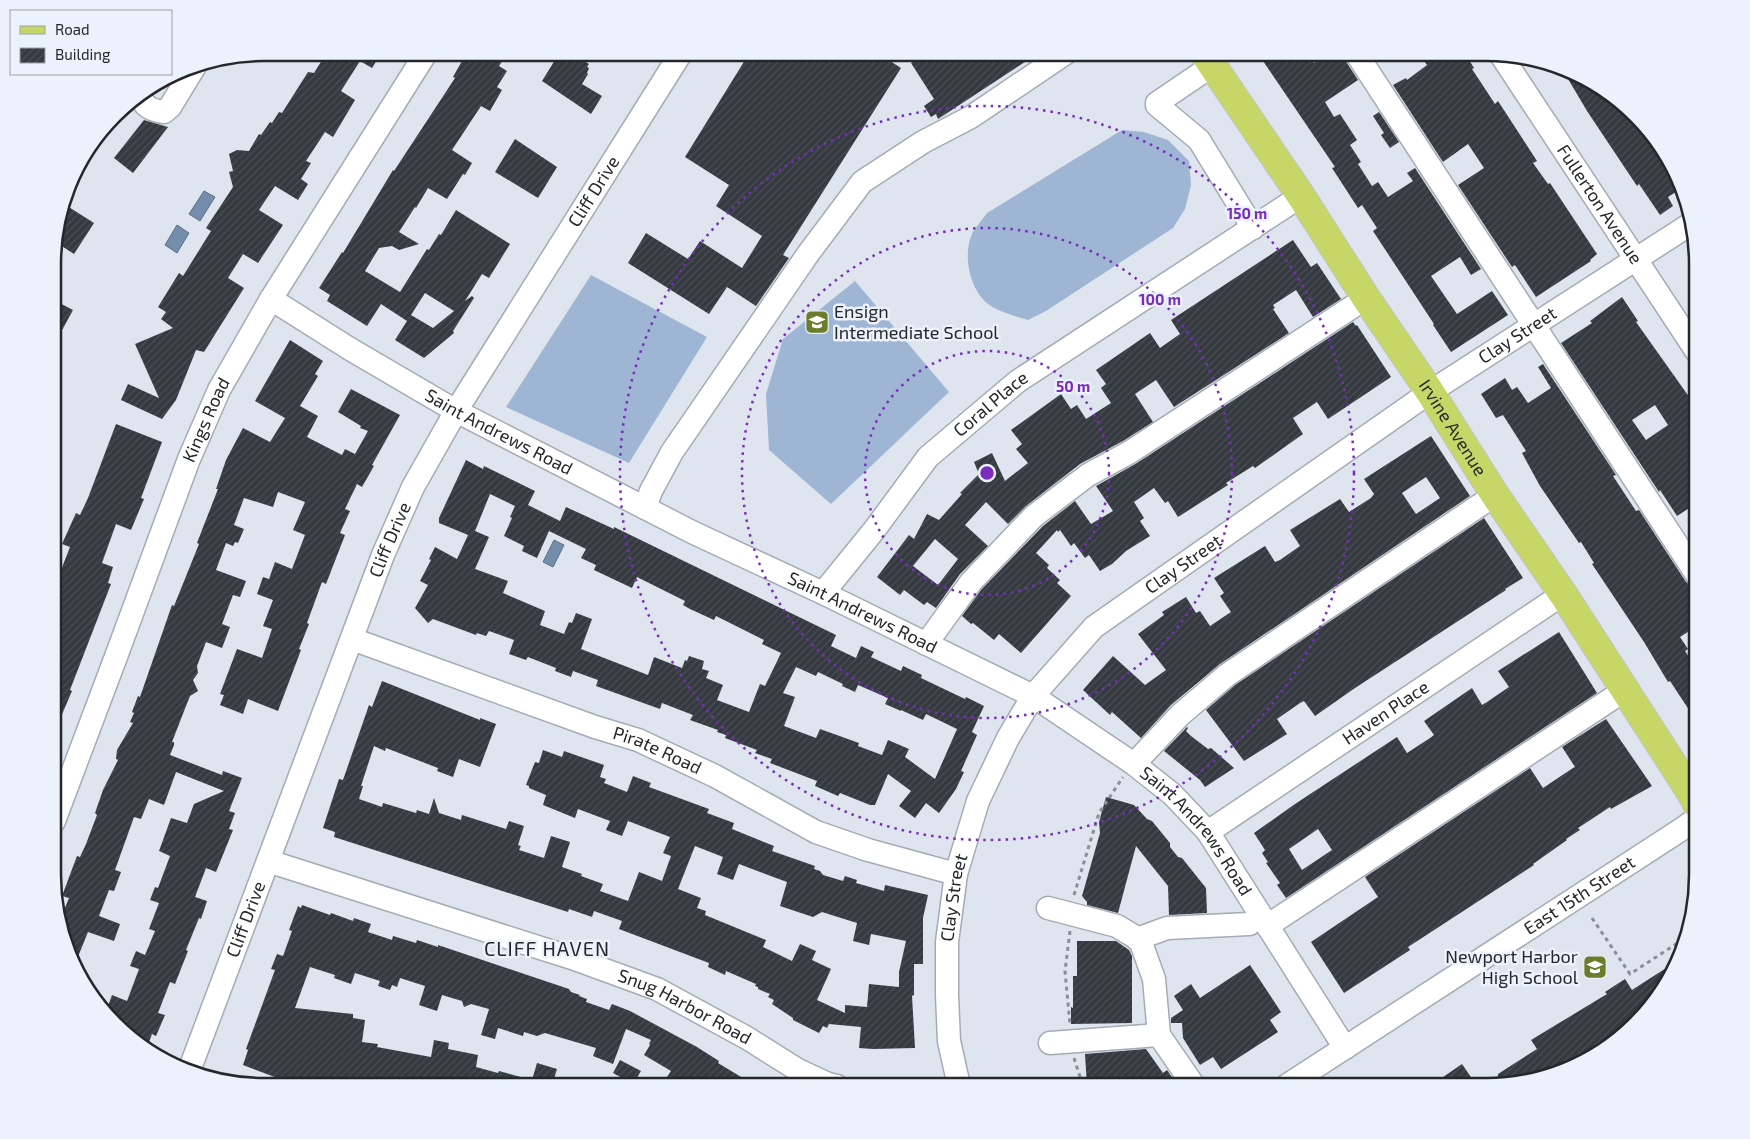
<svg xmlns="http://www.w3.org/2000/svg" width="1750" height="1139" viewBox="0 0 1750 1139" font-family="'Exo 2',sans-serif">
<style>
.grass{fill:#9eb6d4}
.water{fill:#748dac;stroke:#5c6e85}
.building{fill:url(#building-hatch);fill-rule:evenodd}
.lines{fill:none;stroke-linecap:round;stroke-linejoin:round}
.minor-casing{stroke:#a5abb4;stroke-width:25}
.major-casing{stroke:#c2c3c4;stroke-width:30}
.path{stroke:#8a8f96;stroke-width:3;stroke-dasharray:4 4;stroke-linecap:butt}
.minor{stroke:#fff;stroke-width:22}
.major{stroke:#c7d767;stroke-width:28}
.ring{fill:none;stroke:#7b2cbf;stroke-width:2.5;stroke-dasharray:2.5 5}
.labels{text-anchor:middle;stroke-width:5;stroke-linejoin:round;paint-order:stroke}
.street-label{font-size:18px;fill:#25272b;stroke:#ebf2fb}
.poi-label{font-size:18px;fill:#25272b;stroke:#ebf2fb;text-anchor:start}
.quarter-label{font-size:20px;letter-spacing:1px;fill:#25272b;stroke:#ebf2fb}
.rim{fill:none;stroke:#25272b;stroke-width:2.5}
.centre{fill:#7b2cbf;stroke:#ebf2fb;stroke-width:2.5}
.ring-label{font-size:15px;text-anchor:middle;font-weight:bold;fill:#7b2cbf;stroke:#ebf2fb;stroke-width:5;stroke-linejoin:round;paint-order:stroke}
</style>
<defs>
<pattern id="building-hatch" width="6" height="6" patternUnits="userSpaceOnUse" patternTransform="scale(1.25)"><rect width="6" height="6" fill="#353a41"/><path d="M-1 1l2-2M0 6l6-6M5 7l2-2" fill="none" stroke="#4a4e54"/></pattern>
</defs>
<rect width="100%" height="100%" fill="#dee5ee"/>
<g class="grass">
<path d="M1122,130L1144,132L1168,140L1189,161L1191,185L1185,209L1173,228L1046,311L1028,320C1015,316 999,312 988,304C969,289 962,253 973,232C977,225 983,219 987,213Z"/>
<path d="M591,275L707,337L629,463L506,407Z"/>
<path d="M855,281L949,392L831,504L769,450L766,394L783,339Z"/>
</g>
<g class="water">
<path d="M204,191L215,197L200,221L189,214Z"/>
<path d="M177,225L189,233L177,253L165,245Z"/>
<path d="M554,540L564,545L553,567L543,562Z"/>
</g>
<g class="building">
<path d="M327,52H382L372,68L360,61L341,91L355,100L333,137L325,132L306,161L311,163L301,179L308,184L298,200L275,186L259,210L283,225L258,263L243,254L228,278L244,288L204,352L196,350L176,400L162,419L121,400L128,384L159,398L135,344L173,328L161,319L166,312L158,307L179,273L183,276L211,231L206,228L233,187L229,172L233,171L229,154L237,150L249,151L259,134L261,135L270,122L272,123L279,112L282,113L308,72L314,73Z"/>
<path d="M467,52H508L499,66L507,71L497,87L502,90L490,111L481,106L452,150L472,163L465,175L463,174L447,199L428,188L416,208L415,207L399,232L419,244L399,250L392,246L379,248L365,271L400,292L427,249L429,250L439,234L441,235L456,210L510,244L489,278L482,274L465,301L472,296L474,298L453,331L454,333L424,358L395,340L407,321L381,304L367,326L327,301L330,295L319,288L342,252L343,253L393,170L394,171L455,78L453,77ZM425,293L454,311L433,328L411,315Z"/>
<path d="M560,52H570L589,64L587,67L589,68L587,73L588,74L582,84L602,96L591,114L542,81Z"/>
<path d="M750,52H876L901,68L783,255L789,258L756,306L727,287L709,314L628,263L646,233L688,259L700,241L742,268L762,236L716,206L729,185L685,157Z"/>
<path d="M927,52H1040L938,119L936,114L931,117L924,106L934,99L911,63Z"/>
<path d="M1268,52H1289L1293,59L1303,52H1307L1314,63L1330,52H1343L1345,60L1358,80L1325,102L1334,117L1340,114L1357,140L1350,145L1361,162L1358,164L1372,186L1378,182L1388,197L1413,181L1407,173L1415,168L1481,269L1471,275L1460,257L1431,276L1457,314L1492,291L1508,315L1451,352L1433,325L1434,324L1373,231L1377,228L1362,205L1358,208L1332,168L1335,167L1263,61L1261,56Z"/>
<path d="M1418,52H1464L1474,68L1472,69L1495,104L1498,101L1537,161L1533,163L1548,184L1550,183L1597,254L1590,260L1591,261L1536,297L1515,265L1512,267L1458,185L1484,168L1468,144L1443,162L1393,85L1406,78L1407,80L1427,65Z"/>
<path d="M1561,67L1604,89L1669,159L1679,190L1668,197L1673,206L1660,215L1639,184L1637,186L1587,111Z"/>
<path d="M1379,112L1399,142L1390,148L1381,135L1384,133L1373,116Z"/>
<path d="M144,120L168,127L133,173L114,158Z"/>
<path d="M515,139L557,167L538,198L495,172Z"/>
<path d="M64,204L94,223L74,254L54,241Z"/>
<path d="M1293,240L1311,267L1317,263L1341,299L1313,317L1296,290L1273,305L1275,308L1273,309L1289,333L1174,407L1156,380L1135,394L1153,422L1123,441L1080,464L1026,506L1008,524L986,502L965,525L988,546L960,574L936,608L927,602L924,605L904,590L900,595L877,577L909,535L914,539L927,514L939,520L962,494L960,493L979,474L974,462L992,453L1005,481L1028,463L1016,449L1022,444L1011,430L1061,394L1071,409L1077,405L1086,419L1111,403L1101,388L1106,384L1096,370L1150,333L1160,348L1180,334L1171,320ZM935,539L958,559L938,585L913,566Z"/>
<path d="M1622,297L1638,321L1636,322L1697,408V503L1677,516L1660,490L1659,492L1561,343L1592,323L1590,321ZM1655,405L1668,425L1646,440L1632,420Z"/>
<path d="M54,300L73,310L54,345Z"/>
<path d="M1353,322L1356,326L1357,325L1391,377L1328,419L1317,402L1293,418L1303,434L1255,468L1253,466L1226,483L1228,485L1178,517L1168,501L1165,503L1154,488L1134,502L1144,518L1140,521L1150,536L1126,551L1112,564L1100,571L1089,555L1085,558L1074,543L1071,546L1060,530L1058,532L1057,530L1036,553L1049,565L1047,568L1060,580L1057,583L1071,596L1021,653L999,634L994,640L973,623L971,624L962,616L981,590L1043,526L1075,501L1091,524L1113,511L1096,486L1137,463Z"/>
<path d="M290,340L323,361L315,374L318,376L300,406L318,416L307,437L342,455L345,449L355,454L368,431L360,428L361,426L338,412L351,389L400,415L372,465L374,466L362,487L357,484L345,509L350,511L340,533L345,535L326,584L322,582L307,623L309,624L299,649L301,650L278,711L248,699L243,714L220,705L224,695L220,694L237,649L262,658L272,629L263,626L273,600L257,594L263,577L269,579L275,562L292,569L305,535L293,530L305,502L278,492L273,507L244,498L234,525L244,529L238,543L235,542L233,546L226,543L216,570L246,581L240,597L233,595L222,624L230,627L222,648L206,642L197,666L198,673L193,680L198,691L190,696L186,706L172,742H174V745L170,755L222,775L223,771L242,778L229,811L235,813L229,829L233,830L216,872L206,868L195,897L207,901L201,919L199,918L186,950L188,951L175,984L170,982L158,1013L165,1015L156,1036L152,1034L146,1050L124,1026L126,1022L116,1018L107,1009L112,995L127,1001L139,969L130,966L136,951L145,955L155,931L149,929L159,903L150,900L155,887L158,888L170,856L159,851L171,818L187,823L194,804L224,791L176,772L164,805L149,799L141,819L134,817L115,870L121,872L114,891L109,890L99,916L120,924L114,941L88,932L75,964L60,920L69,898L62,896L77,856L80,857L86,844L97,815L95,813L103,790L118,760L116,759L117,750L133,723L130,722L134,713L132,712L138,696L140,697L172,605L174,606L199,544L197,543L202,530L218,489H216L226,460L243,428L270,442L285,418L255,401Z"/>
<path d="M1543,364L1616,475L1613,476L1636,511L1639,510L1686,582L1691,586L1697,588V626L1680,637L1688,649L1685,651L1697,669V722L1670,681L1668,682L1644,642L1592,564L1594,563L1581,542L1579,543L1540,486L1522,453L1526,451L1503,415L1496,418L1481,394L1505,378L1512,390L1517,387L1528,403L1551,388L1538,367Z"/>
<path d="M116,424L162,442L141,498L144,499L131,530L116,524L102,563L113,567L108,583L111,584L70,690L72,691L54,733V588L70,547L62,544L76,513L80,515L88,498Z"/>
<path d="M1431,436L1470,496L1220,664L1171,705L1141,738L1112,712L1110,715L1083,690L1113,656L1145,685L1166,670L1138,634L1164,615L1162,612L1186,597L1196,613L1200,611L1210,626L1231,612L1220,596L1224,593L1214,578L1265,546L1275,562L1280,560L1300,546L1290,530L1340,499L1349,512L1371,498L1374,494L1364,479ZM1426,477L1440,498L1416,514L1402,493Z"/>
<path d="M466,460L483,469L484,466L535,491L528,505L560,521L566,507L614,529V527L836,635L831,646L856,658L861,646L874,652L871,657L901,671L903,666L922,675L921,678L965,699L966,697L984,706L972,732L977,735L961,771L964,772L956,789L939,813L926,803L915,818L899,806L911,791L888,774L875,805H870L840,793L838,796L815,786L817,781L770,763L772,759L755,753L757,750L725,738L726,735L717,732L718,730L690,720L693,715L662,703L660,709L596,686L598,680L573,671L571,677L555,671L556,668L528,657L526,660L509,654L514,640L489,631L486,636L477,633L476,635L433,619L428,623L415,608L428,585L420,581L431,560L429,559L435,547L457,559L468,535L439,523V518ZM490,494L515,506L510,517L512,518L504,536L524,546L522,551L537,558L549,531L586,549L581,558L596,565L594,570L632,588L637,577L685,601L683,605L690,609L714,620L716,616L764,640L762,644L781,653L765,686L760,684L749,712L717,700L723,685L706,678L709,671L702,669L704,661L689,656L687,661L685,660L682,668L654,657L648,675L581,649L592,619L576,613L572,623L569,622L564,634L540,625L545,611L503,593L508,581L475,569L489,537L475,531ZM796,667L816,676L818,672L843,684L842,686L855,692L858,685L888,698L885,704L901,711V710L923,720L926,714L957,729L935,779L905,757L909,749L888,740L882,755L858,746L859,743L820,729L816,738L784,726L795,697L783,693Z"/>
<path d="M1484,518L1523,578L1505,589L1506,590L1355,688L1315,716L1304,701L1300,703L1277,719L1287,734L1244,761L1206,710L1235,685Z"/>
<path d="M1559,632L1597,693L1286,898L1277,885L1280,883L1266,863L1268,862L1262,853L1265,850L1254,833L1295,804L1397,737L1407,753L1430,738L1434,735L1424,721L1472,688L1482,705L1487,702L1509,687L1498,671ZM1318,829L1332,850L1302,870L1289,849Z"/>
<path d="M382,681L480,720V718L496,724L480,767L459,759L453,777L437,771L438,768L386,748L385,751L374,746L361,786H363L359,799L382,807L383,803L416,813L417,810L429,814L434,798L439,813L461,820L462,815L506,829L509,821L524,826L518,845L521,846L519,850L544,858L551,836L570,842L562,867L582,874L581,876L603,884L600,891L628,901L639,872L662,881L671,856L663,853L670,837L628,821L622,836L606,830L610,821L578,809L575,818L543,805L546,795L529,788V786L526,785L535,762L539,763L543,750L562,757L564,751L604,765L600,777L606,779L604,783L627,792L633,776L651,783L649,787L709,809L707,813L734,823L732,829L774,846L772,851L815,866L814,869L820,871L823,875L843,881L845,876L857,880L856,883L884,891L885,885L928,895L923,918V964H914V995L912,996L915,1048L873,1049L859,1048L861,1027L829,1024L827,1028L823,1026L819,1033L793,1020V1018L772,1004L774,1000L768,997L770,994L758,989V987L755,986L756,984L726,971L725,975L708,967L709,963L619,929L622,921L594,911L592,917L569,909L568,912L334,837L335,832L323,828L339,779L343,780L369,705L372,707ZM695,846L723,857L717,874L733,880L739,864L787,882L780,906L813,917L822,912L857,923L853,941L869,945L871,934L906,941L899,972V987L869,984L867,1007L845,1005V1013L817,1000L831,969L812,960L816,951L800,944L792,961L763,947L766,940L705,915L706,911L697,908L701,898L678,889Z"/>
<path d="M1606,719L1652,786L1611,809L1610,807L1578,828L1580,830L1566,839L1567,840L1533,864L1534,865L1408,947L1410,950L1344,993L1311,942L1378,897L1365,877L1530,768L1543,788L1573,768L1575,767L1562,747Z"/>
<path d="M1187,727L1188,728L1186,731L1191,736L1208,749L1211,748L1234,768L1205,787L1200,780L1164,751Z"/>
<path d="M1106,797L1134,805L1147,819L1152,821L1170,843V847L1178,857L1182,858L1206,888L1207,913L1169,915L1168,886L1136,846L1118,913L1087,905V902L1082,896L1100,833L1099,822Z"/>
<path d="M302,905L330,915L331,913L353,921L354,918L371,924L368,932L392,940L393,936L416,943L417,940L438,947V945L569,989L571,992L580,995L579,996L587,999L586,1002L609,1010L612,1004L630,1011L697,1047L719,1061L718,1063L756,1086H661L671,1071L644,1055L650,1045L649,1044L651,1040L626,1029L613,1064L593,1056L596,1048L545,1033L537,1036L524,1032L523,1036L498,1028L495,1039L481,1035L489,1009L471,1004L464,1007L462,1001L442,995L437,1011L419,1005L425,986L400,978L397,987L392,985L390,990L378,986L380,981L355,973L351,984L334,978L335,975L310,967L295,1008L353,1014V1018L365,1020L362,1042L378,1044L377,1047L431,1057L434,1040L449,1043L448,1049L478,1055L476,1067L498,1073L499,1071L532,1080L537,1063L557,1069L553,1082L550,1081L549,1086L541,1083V1086H436L422,1084V1086H349L280,1079L243,1065L248,1050L246,1049L275,970L271,969L277,954L283,956L292,931L289,930L298,906L301,908Z"/>
<path d="M1077,941H1116L1129,950L1132,956V1023L1071,1024V1007L1073,1008V976H1077Z"/>
<path d="M1677,961L1662,992L1591,1058L1497,1086L1498,1074L1537,1049L1531,1040L1607,994L1605,992L1625,979L1632,990Z"/>
<path d="M1250,965L1281,1012L1270,1020L1278,1032L1221,1069L1213,1057L1200,1065L1183,1038L1182,1023H1171V1018L1183,1010L1174,996L1191,984L1200,998Z"/>
<path d="M1146,1049L1163,1073L1167,1070L1178,1086H1087L1085,1054Z"/>
<path d="M620,1060L641,1071L633,1084L613,1073Z"/>
<path d="M1462,1064L1477,1086H1430Z"/>
</g>
<g class="lines">
<g class="minor-casing">
<g id="minor">
<path d="M1356,53L1697,575"/>
<path id="s1" d="M1501,55L1697,352"/>
<path d="M1213,65L1157,103V105L1199,140L1253,228"/>
<path d="M141,95C142,107 154,111 164,112L170,107L195,66"/>
<path id="s2" d="M271,299L350,349L456,411L692,532L823,593L1033,696L1134,764L1172,794L1208,832L1345,1048"/>
<path d="M645,508L651,491L672,452L808,254L862,182L923,142L971,117L1066,53"/>
<path id="s3" d="M823,593L875,529L928,457L1018,381L1301,196"/>
<path id="s4" d="M352,639L595,727L638,740L715,776L816,832L868,850L956,874"/>
<path d="M926,644L971,582L1034,516L1088,475L1130,452L1366,298"/>
<path d="M1134,764L1180,715L1227,675L1495,495"/>
<path id="s5" d="M54,821L117,654L189,459L219,390L271,299L426,53"/>
<path id="s6" d="M1208,832L1563,594"/>
<path id="s7" d="M268,861L572,958L657,989L747,1038L798,1070L828,1084L837,1086"/>
<path d="M1048,908L1117,926L1140,940L1154,979L1159,1035L1194,1086"/>
<path d="M1267,926L1625,690"/>
<path d="M1137,939L1167,928L1249,924"/>
<path d="M1050,1043L1159,1035"/>
<path id="s8" d="M189,1071L383,555L413,487L456,411L681,53"/>
<path id="s9" d="M959,1086L949,1041L947,995V942L956,874L978,801L1008,738L1033,696L1094,627L1430,392L1689,225"/>
<path id="s10" d="M1286,1086L1682,829L1697,818"/>
</g>
</g>
<g class="major-casing">
<g id="major">
<path id="s11" d="M1204,53L1301,196L1366,298L1430,392L1495,495L1563,594L1690,791L1697,804"/>
</g>
</g>
<g class="path">
<path d="M1074,895L1099,813L1123,777"/>
<path d="M1592,918L1630,974L1687,937"/>
<path d="M1070,931L1065,971L1070,1025"/>
<path d="M1074,1058L1083,1086"/>
</g>
<use href="#minor" class="minor"/>
<use href="#major" class="major"/>
</g>
<g class="ring">
<circle cx="987" cy="473" r="122"/>
<circle cx="987" cy="473" r="245"/>
<circle cx="987" cy="473" r="367"/>
</g>
<defs>
<g id="school-square" transform="scale(1.25)"><rect x="-9" y="-9" width="18" height="18" rx="4" fill="#6b7c2a" stroke="#ebf2fb"/><path d="M0-5L7-2L0 1L-7-2ZM-4 1L0 2.5L4 1V4Q0 6-4 4Z" fill="#fff"/></g>
</defs>
<g fill-rule="evenodd">
<use href="#school-square" x="817" y="322"/>
<use href="#school-square" x="1595" y="967"/>
</g>
<g class="labels">
<g class="street-label">
<text dy="6" stroke="none"><textPath href="#s8" startOffset="972">Cliff Drive</textPath></text>
<text dy="6" stroke="none"><textPath href="#s1" startOffset="179">Fullerton Avenue</textPath></text>
<text dy="6" stroke="none"><textPath href="#s9" startOffset="1015">Clay Street</textPath></text>
<text dy="6" stroke="none"><textPath href="#s3" startOffset="254">Coral Place</textPath></text>
<text dy="6" stroke="none"><textPath href="#s5" startOffset="429">Kings Road</textPath></text>
<text dy="6" stroke="none"><textPath href="#s11" startOffset="450">Irvine Avenue</textPath></text>
<text dy="6" stroke="none"><textPath href="#s2" startOffset="264">Saint Andrews Road</textPath></text>
<text dy="6" stroke="none"><textPath href="#s8" startOffset="568">Cliff Drive</textPath></text>
<text dy="6" stroke="none"><textPath href="#s9" startOffset="610">Clay Street</textPath></text>
<text dy="6" stroke="none"><textPath href="#s2" startOffset="670">Saint Andrews Road</textPath></text>
<text dy="6" stroke="none"><textPath href="#s6" startOffset="214">Haven Place</textPath></text>
<text dy="6" stroke="none"><textPath href="#s4" startOffset="325">Pirate Road</textPath></text>
<text dy="6" stroke="none"><textPath href="#s2" startOffset="1074">Saint Andrews Road</textPath></text>
<text dy="6" stroke="none"><textPath href="#s10" startOffset="350">East 15th Street</textPath></text>
<text dy="6" stroke="none"><textPath href="#s9" startOffset="190">Clay Street</textPath></text>
<text dy="6" stroke="none"><textPath href="#s8" startOffset="162">Cliff Drive</textPath></text>
<text dy="6" stroke="none"><textPath href="#s7" startOffset="442">Snug Harbor Road</textPath></text>
</g>
<g class="poi-label">
<text x="834" y="318">Ensign<tspan x="834" dy="21">Intermediate School</tspan></text>
<text x="1578" y="963" text-anchor="end">Newport Harbor<tspan x="1578" dy="21">High School</tspan></text>
</g>
<g class="quarter-label">
<text x="547" y="956">CLIFF HAVEN</text>
</g>
</g>
<path d="M0 0H1750V1139H0ZM264 61H1486A203 203 0 0 1 1689 264V875A203 203 0 0 1 1486 1078H264A203 203 0 0 1 61 875V264A203 203 0 0 1 264 61Z" fill="#ebf2fb" fill-rule="evenodd"/>
<path class="rim" d="M264 61H1486A203 203 0 0 1 1689 264V875A203 203 0 0 1 1486 1078H264A203 203 0 0 1 61 875V264A203 203 0 0 1 264 61Z"/>
<circle cx="987" cy="473" r="8" class="centre"/>
<g class="ring-label">
<text x="1247" y="219">150 m</text>
<text x="1160" y="305">100 m</text>
<text x="1073" y="392">50 m</text>
</g>
<rect x="10" y="10" width="162" height="65" fill="#ebf2fb" stroke="#9ca1a8"/>
<rect x="20" y="26" width="25" height="8" fill="#c7d767" stroke="#9ca1a8"/>
<text x="55" y="35" font-size="15" fill="#25272b">Road</text>
<rect x="20" y="48" width="25" height="15" fill="url(#building-hatch)" stroke="#9ca1a8"/>
<text x="55" y="60" font-size="15" fill="#25272b">Building</text>
</svg>
